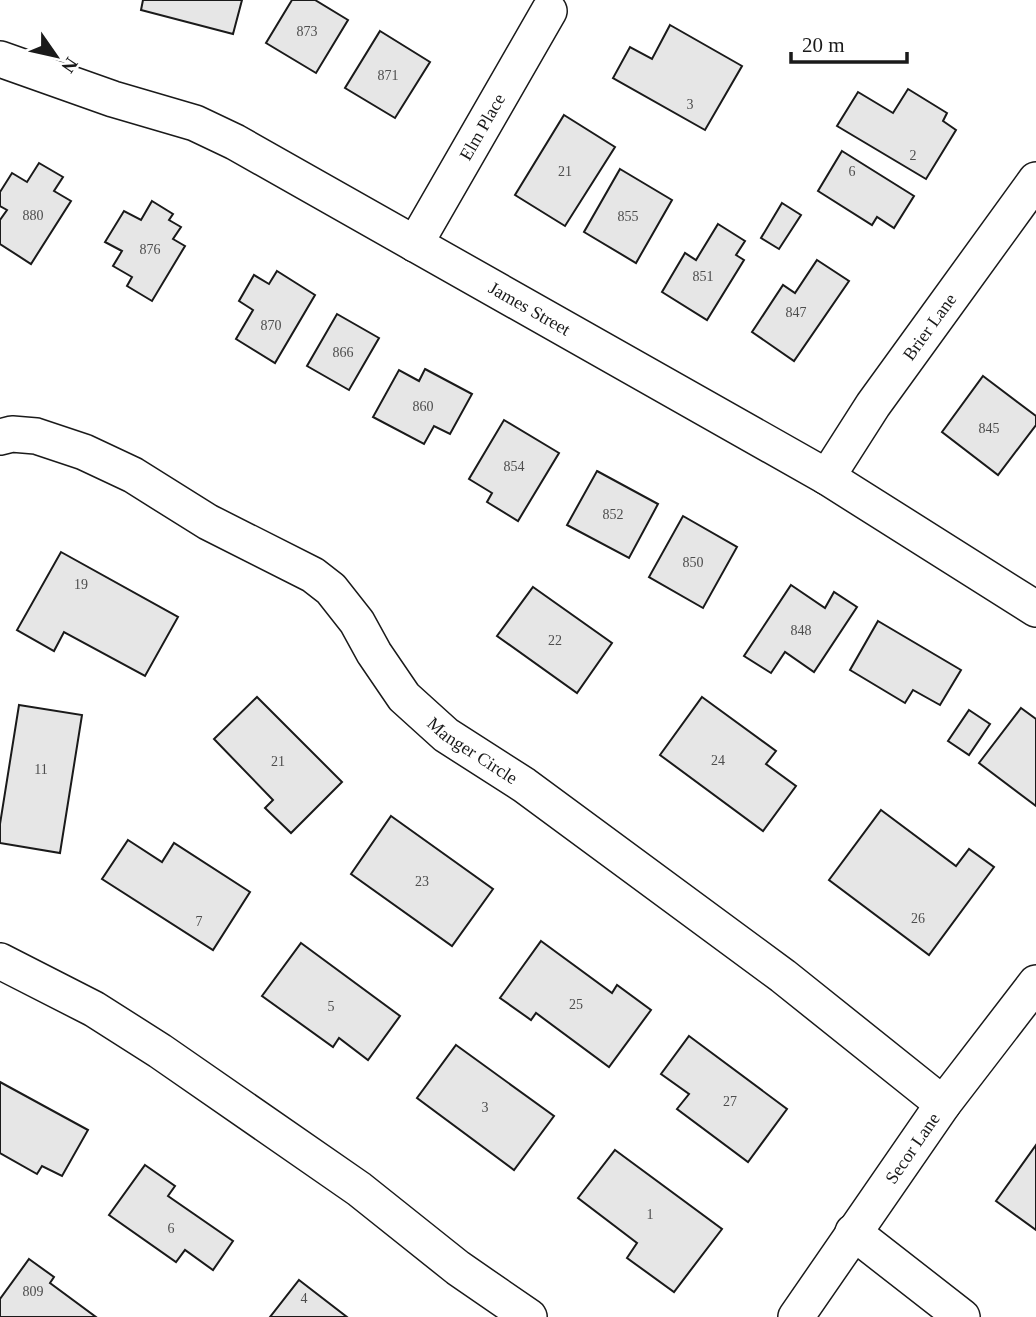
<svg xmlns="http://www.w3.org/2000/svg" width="1036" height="1317" viewBox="0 0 1036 1317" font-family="'Times New Roman',serif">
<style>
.building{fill:#e6e6e6;stroke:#1a1a1a;stroke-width:2}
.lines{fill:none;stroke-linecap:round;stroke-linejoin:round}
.street-casing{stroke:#1a1a1a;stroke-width:38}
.street{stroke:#fff;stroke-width:35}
.labels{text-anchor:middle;stroke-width:5;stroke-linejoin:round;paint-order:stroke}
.number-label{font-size:14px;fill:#4d4d4d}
.street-label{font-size:18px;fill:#1a1a1a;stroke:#fff}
</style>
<rect width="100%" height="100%" fill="#fff"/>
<g class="building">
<path d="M143,0H242L233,34L141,10Z"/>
<path d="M292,0H315L348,20L316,73L266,43Z"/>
<path d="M670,25L742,66L705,130L613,78L630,47L652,59Z"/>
<path d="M380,31L430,62L395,118L345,88Z"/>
<path d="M908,89L947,113L943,121L956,130L926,179L837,126L858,92L893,113Z"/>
<path d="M564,115L615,147L565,226L515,195Z"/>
<path d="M842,151L914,196L894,228L877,217L872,225L818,191Z"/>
<path d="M39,163L63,177L54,191L71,201L31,264L0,244V220L7,210L0,206V192L12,173L27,182Z"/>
<path d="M620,169L672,200L636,263L584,232Z"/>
<path d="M152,201L173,214L169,220L181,227L173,239L185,246L152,301L127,286L132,277L113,266L122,251L105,242L124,211L141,220Z"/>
<path d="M782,203L801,215L779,249L761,238Z"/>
<path d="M718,224L745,241L736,255L744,260L707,320L662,292L685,253L696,260Z"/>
<path d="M817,260L849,281L794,361L752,332L783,285L795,293Z"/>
<path d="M277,271L315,295L275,363L236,339L253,310L239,301L254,275L269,284Z"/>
<path d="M337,314L379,338L349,390L307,366Z"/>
<path d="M425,369L472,394L450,434L434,426L424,444L373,417L399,370L419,381Z"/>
<path d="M983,376L1036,416V425L998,475L942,432Z"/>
<path d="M504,420L559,453L518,521L487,502L492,493L469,479Z"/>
<path d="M597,471L658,504L629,558L567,525Z"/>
<path d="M683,516L737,547L703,608L649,577Z"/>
<path d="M61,552L178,617L145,676L64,632L54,651L17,630Z"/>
<path d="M791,585L825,608L834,592L857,607L814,672L785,652L771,673L744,656Z"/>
<path d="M533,587L612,643L577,693L497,636Z"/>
<path d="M878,621L961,670L940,705L913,690L905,703L850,670Z"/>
<path d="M257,697L342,782L291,833L265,808L273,800L214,739Z"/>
<path d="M702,697L776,751L766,764L796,786L763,831L660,755Z"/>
<path d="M19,705L82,715L60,853L0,843V824Z"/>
<path d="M1021,708L1036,719V806L979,763Z"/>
<path d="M969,710L990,724L969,755L948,741Z"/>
<path d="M881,810L956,866L969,849L994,867L929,955L829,880Z"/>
<path d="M391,816L493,889L452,946L351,874Z"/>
<path d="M128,840L162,862L174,843L250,892L213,950L102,879Z"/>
<path d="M541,941L612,993L617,985L651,1010L609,1067L536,1013L531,1020L500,998Z"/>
<path d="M301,943L400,1016L368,1060L339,1038L333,1047L262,996Z"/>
<path d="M689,1036L787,1109L748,1162L677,1109L689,1094L661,1074Z"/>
<path d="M456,1045L554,1116L514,1170L417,1098Z"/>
<path d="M0,1082L88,1130L62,1176L42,1166L37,1174L0,1153Z"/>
<path d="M1036,1145V1230L996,1201Z"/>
<path d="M615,1150L722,1229L674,1292L627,1258L637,1243L578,1198Z"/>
<path d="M145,1165L175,1186L168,1196L233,1241L213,1270L185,1250L176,1262L109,1215Z"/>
<path d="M29,1259L54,1277L50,1283L96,1317H0V1299Z"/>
<path d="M299,1280L347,1317H270Z"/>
</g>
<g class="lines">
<g class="street-casing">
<g id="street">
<path id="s1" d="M0,59L113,99L195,123L235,142L827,477L1036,609"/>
<path id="s2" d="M415,244L549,11"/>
<path id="s3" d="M0,437L12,434L36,436L84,452L133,475L208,522L313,575L331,589L357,622L374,653L404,697L446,735L524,785L783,976L943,1104"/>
<path id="s4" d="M827,477L873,405L1036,180"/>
<path d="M0,961L94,1009L160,1051L359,1189L458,1268L529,1317"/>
<path d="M853,1232L962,1317"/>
<path id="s5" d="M796,1317L943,1104L1036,983"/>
</g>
</g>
<use href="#street" class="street"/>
</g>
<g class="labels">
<g class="number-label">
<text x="307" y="36">873</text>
<text x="388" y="80">871</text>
<text x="690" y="109">3</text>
<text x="913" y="160">2</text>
<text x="565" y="176">21</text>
<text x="852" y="176">6</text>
<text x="33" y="220">880</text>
<text x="628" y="221">855</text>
<text x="150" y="254">876</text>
<text x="703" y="281">851</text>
<text x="796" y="317">847</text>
<text x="271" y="330">870</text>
<text x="343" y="357">866</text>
<text x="423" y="411">860</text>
<text x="989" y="433">845</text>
<text x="514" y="471">854</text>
<text x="613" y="519">852</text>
<text x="693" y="567">850</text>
<text x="81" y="589">19</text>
<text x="801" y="635">848</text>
<text x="555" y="645">22</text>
<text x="718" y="765">24</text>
<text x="278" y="766">21</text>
<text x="41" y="774">11</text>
<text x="422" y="886">23</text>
<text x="918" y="923">26</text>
<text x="199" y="926">7</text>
<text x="576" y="1009">25</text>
<text x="331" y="1011">5</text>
<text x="730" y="1106">27</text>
<text x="485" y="1112">3</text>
<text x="650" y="1219">1</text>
<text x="171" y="1233">6</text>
<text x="33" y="1296">809</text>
<text x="304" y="1303">4</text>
</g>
<g class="street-label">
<text dy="6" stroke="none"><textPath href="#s2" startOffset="135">Elm Place</textPath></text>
<text dy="6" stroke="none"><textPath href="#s1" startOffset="588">James Street</textPath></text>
<text dy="6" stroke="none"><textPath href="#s4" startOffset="182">Brier Lane</textPath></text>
<text dy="6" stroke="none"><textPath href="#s3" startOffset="588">Manger Circle</textPath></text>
<text dy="6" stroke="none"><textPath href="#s5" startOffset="205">Secor Lane</textPath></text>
</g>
</g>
<g transform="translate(56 56) rotate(124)" stroke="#ffffff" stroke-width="5" paint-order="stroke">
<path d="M0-5L12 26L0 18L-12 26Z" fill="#1a1a1a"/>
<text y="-10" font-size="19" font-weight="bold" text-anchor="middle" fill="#1a1a1a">N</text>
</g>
<path d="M791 52v10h116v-10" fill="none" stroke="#1a1a1a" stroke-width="3.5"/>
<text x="802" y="52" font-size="21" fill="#1a1a1a" stroke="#ffffff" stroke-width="5" paint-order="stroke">20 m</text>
</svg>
